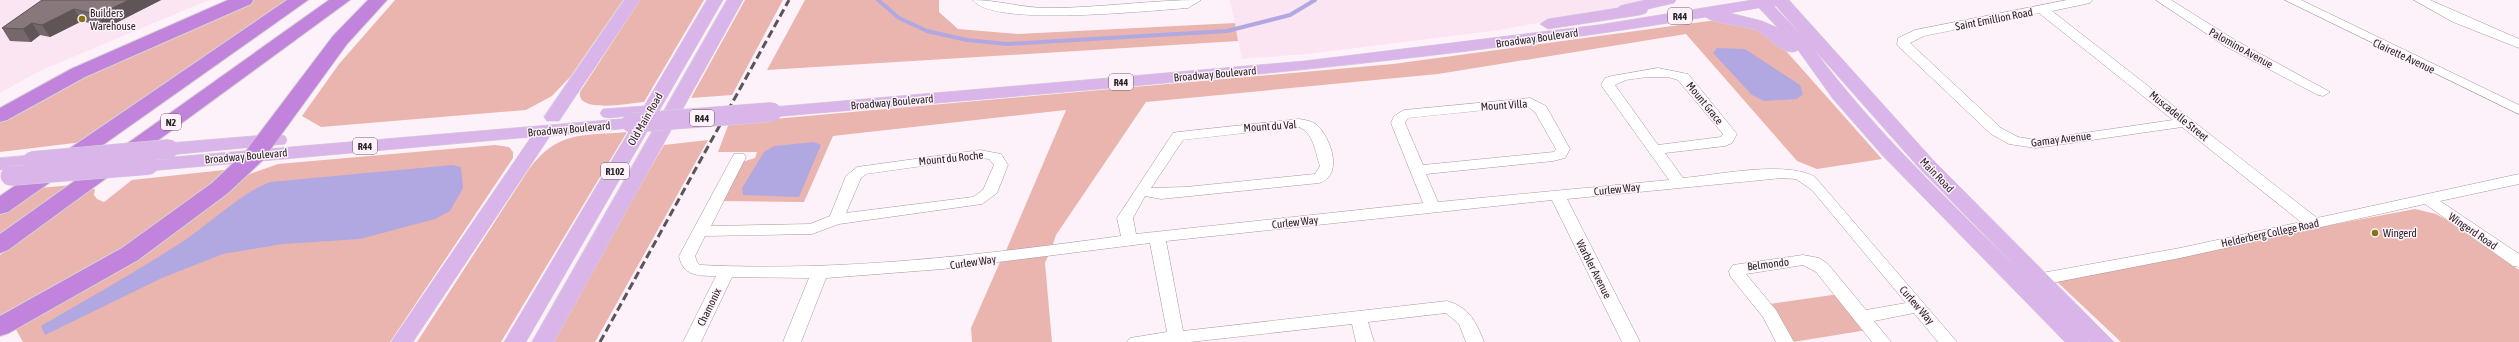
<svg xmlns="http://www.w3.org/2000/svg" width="2519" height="342" viewBox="0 0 2519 342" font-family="'Asap Condensed',sans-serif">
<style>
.built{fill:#fbe5f3}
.green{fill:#eab5ae}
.water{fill:#b1a8e2}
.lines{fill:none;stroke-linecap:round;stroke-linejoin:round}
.stream{stroke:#b1a8e2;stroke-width:4}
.minor-casing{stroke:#a597a0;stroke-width:1}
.major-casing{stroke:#d4d3d4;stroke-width:1}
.highway-casing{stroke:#d4d3d4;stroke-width:2}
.minor{fill:#fff;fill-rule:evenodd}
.major{fill:#dab5ea;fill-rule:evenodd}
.highway{fill:#c183dc;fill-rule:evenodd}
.rail{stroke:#5b5559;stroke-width:3;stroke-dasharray:8 4;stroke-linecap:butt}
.major-bridge-casing{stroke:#d4d3d4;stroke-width:20;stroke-linecap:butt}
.major-bridge{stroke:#dab5ea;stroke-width:19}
.wall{fill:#75676a}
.shaded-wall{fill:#5f5456}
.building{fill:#88787b;stroke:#5f5456}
.poi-dot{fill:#837416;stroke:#fef2fa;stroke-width:1.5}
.labels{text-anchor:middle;stroke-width:3;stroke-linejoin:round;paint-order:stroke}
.shield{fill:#fef2fa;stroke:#696266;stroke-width:1}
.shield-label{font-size:10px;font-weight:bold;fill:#292427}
.poi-label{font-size:11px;fill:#292427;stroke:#fef2fa;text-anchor:start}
.street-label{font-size:11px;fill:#292427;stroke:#fef2fa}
</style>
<rect width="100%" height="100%" fill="#fef2fa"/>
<g class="built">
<path d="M0,0H209L42,70L0,93Z"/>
<path d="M1230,0H1668L1493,31L1307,54L1242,59Z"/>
</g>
<g class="green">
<path d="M251,0H290L83,142L0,152V120L29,103Z"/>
<path d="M395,0H623L570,77L552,96L526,110L321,127L302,116L339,64Z"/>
<path d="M640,0H704L644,102C632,103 576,114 580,92Z"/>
<path d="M745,0H783L732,95L691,98Z"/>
<path d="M805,0H939V12L958,29L1018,34L1235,23L1238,41L767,70Z"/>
<path d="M1709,21H1727L1749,25L1779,43L1882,159L1817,169L1797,161L1686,34L1438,74L1146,102L1056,235L1052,247L1005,253L1066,110L833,136L804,202L721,201L742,162L755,158L757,152H718L729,123L1393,64Z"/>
<path d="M627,132L501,342H417L529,169C558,130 583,136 627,132Z"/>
<path d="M708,140L595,342H548L664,145Z"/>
<path d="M495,145L509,147L513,152V158L390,342H23L14,326L247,175L278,164Z"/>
<path d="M233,169L189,207L0,323V255L91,189H95L94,195L97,199L104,202L132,180Z"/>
<path d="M73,185L0,237V215L38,188Z"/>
<path d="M2415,209L2436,214L2445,219L2519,270V342H2121L2053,278Z"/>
<path d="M1048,256L1045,263L1052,342H972L971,328L1000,262Z"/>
<path d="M1839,294L1867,330L1793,342L1770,304Z"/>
</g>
<g class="water">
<path d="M1717,48L1745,49L1800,85L1803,94L1797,99L1764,101L1752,95L1713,53Z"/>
<path d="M814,142L821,145L799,197L743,195L742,188L764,152L774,146Z"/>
<path d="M452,165L461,167L463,188L450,211L435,219L360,239L283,244L223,254L162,278L45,335L41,326C89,298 138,271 185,240C210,223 243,192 270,182Z"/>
</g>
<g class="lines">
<path class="stream" d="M878,0L899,18L927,31L967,40L1007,44L1227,31L1290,15L1315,0"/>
<g class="minor-casing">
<g id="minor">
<path d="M973,0C998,0 1022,8 1048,8C1099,8 1150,0 1201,0L1188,8C1153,10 992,28 973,0Z"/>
<path d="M2067,0H2092L2090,3L2052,11L2317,218L2519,174V184L2440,201L2519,254V267L2513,266L2425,204L2180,258L2031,287L2025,285L2023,281L2025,277L2031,275L2180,248L2301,222L2182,127L2036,148L2009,144L1991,134L1897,45L1898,38L1915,30ZM2039,13L2173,120L2036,140L2018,137L2001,128L1910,43L1924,36Z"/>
<path d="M2156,0H2171L2235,40L2330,92L2323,96L2318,95L2225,46Z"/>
<path d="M2285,0H2301L2519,105V114Z"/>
<path d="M2414,0H2430L2519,39V48L2453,22Z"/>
<path d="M1658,68L1688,74L1737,134L1732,143L1725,146L1665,153L1683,178C1717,175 1786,160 1815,177L1957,342H1938L1914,313L1874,321L1891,342H1872L1816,272L1803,265L1746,274L1776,310L1794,342H1776L1763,317L1730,276L1729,271L1733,265L1803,255L1819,258L1828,264L1866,310L1906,303L1812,190L1796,179L1782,178L1567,199L1640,342H1622L1552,200L1166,241L1183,331L1447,301C1469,307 1476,322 1484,342H1466L1459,324L1446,313L1368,322L1374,342H1356L1352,324L1190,342H1127L1130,338L1167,332L1150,243L943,269L826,278L801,342H783L809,278L732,277L701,342H683L716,276C698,276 683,276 679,256L734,154H744L746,157L711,226L810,224L830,216L846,176L857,167L980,150L1001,154L1008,165L997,193L982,204L839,224L812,234L705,236L695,256L697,262L700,265C843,272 980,255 1121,236L1117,218L1173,133L1178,132L1299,119C1305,120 1312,121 1317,125C1331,138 1344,176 1319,183L1161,199L1145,196L1133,218L1136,234L1423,203L1391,123L1394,116L1404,110L1530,98L1546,106L1570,149L1565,158L1553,161L1426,174L1438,202L1669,180L1601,85L1605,78L1612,76ZM1647,77H1668L1678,80L1723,134L1721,137L1658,145L1615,85L1626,80ZM1527,106L1535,112L1556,149L1554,152L1423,165L1405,123L1408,118ZM1299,127C1314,133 1315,152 1320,166L1315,174L1186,187L1151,188L1183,140ZM980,158L989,159L994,165L983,190L973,197L846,213L861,178L866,174Z"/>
</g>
</g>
<g class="major-casing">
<g id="major">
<path d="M624,0H640L559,121H547L544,117Z"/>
<path d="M707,0H723L526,342H504L631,128L550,136L413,342H391L531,137L149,171L142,169L140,165L142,161L149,159L631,118L636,119L638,115L609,118L603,117L600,113L603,109L644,106Z"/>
<path d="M727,0H743L554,342H532Z"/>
<path d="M1645,0H1676L1674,3L1648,9L1646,13L1640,15L1548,29L1540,24L1548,19L1618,8L1620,6Z"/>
<path d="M1752,0H1789L1934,161L2114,342H2090L2088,340L2089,342H2065L1883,156L1833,99L1798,50C1786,59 1768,36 1756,30C1745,26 1710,23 1706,17C1397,68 1084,90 772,117L766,116L763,112L766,108L772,107L1304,61L1598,25ZM1774,6H1776L1804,38ZM1759,8L1778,28L1762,21L1730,13ZM1813,48L1920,169L2025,276C1952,203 1875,132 1813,48Z"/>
<path d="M278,134L285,136L287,140L285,144L169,155L162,153L160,149L162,145L169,143Z"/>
<path d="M32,155L39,157L41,161L39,165L0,170V158Z"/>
</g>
</g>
<g class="highway-casing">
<g id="highway">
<path d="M228,0H253L251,4L85,77L7,120L0,122V108L71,69Z"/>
<path d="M287,0H308L8,212L0,214V196Z"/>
<path d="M329,0H350L8,250L0,253V234Z"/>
<path d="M368,0H387L347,44L262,161L228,193L138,260L9,333L0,336V316L122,248L212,183L246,151L333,36Z"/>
</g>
</g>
<use href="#minor" class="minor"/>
<use href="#major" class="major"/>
<use href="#highway" class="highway"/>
<path class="rail" d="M600,342L789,0"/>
<g class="major-bridge-casing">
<g id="major-bridge">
<path d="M631,123L772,112"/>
<path d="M32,161L169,149"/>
<path d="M10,176L149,165"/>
</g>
</g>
<use href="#major-bridge" class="major-bridge"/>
</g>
<path class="wall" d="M42,0H161L106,28L82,21L50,37L40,35L31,42L10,41L2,28Z"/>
<g class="shaded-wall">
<path d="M129,0H161L106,28L98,15Z"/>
<path d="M74,9L82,21L50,37L42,25Z"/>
<path d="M32,23L40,35L31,42L23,29Z"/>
</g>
<path class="building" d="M42,0H129L98,15L74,9L42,25L32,23L23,29L2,28Z"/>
<g class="poi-dot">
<circle cx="82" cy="19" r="4"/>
<circle cx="2375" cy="233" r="4"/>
</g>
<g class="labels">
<g class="shield">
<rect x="1668" y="8" width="24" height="16" rx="3"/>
<rect x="1109" y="74" width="24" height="16" rx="3"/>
<rect x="690" y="110" width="24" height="16" rx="3"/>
<rect x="161" y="114" width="20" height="16" rx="3"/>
<rect x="353" y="138" width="24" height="16" rx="3"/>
<rect x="601" y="163" width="28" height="16" rx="3"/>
</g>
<g class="shield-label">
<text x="1680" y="20">R44</text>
<text x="1121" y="86">R44</text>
<text x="702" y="122">R44</text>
<text x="171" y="126">N2</text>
<text x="365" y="150">R44</text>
<text x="615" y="175">R102</text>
</g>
<g class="poi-label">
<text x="90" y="17">Builders<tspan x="90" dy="13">Warehouse</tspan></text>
<text x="2383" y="237">Wingerd</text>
</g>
<g class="street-label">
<text transform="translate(1994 19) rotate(-11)" y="4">Saint Emillion Road</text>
<text transform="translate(1537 38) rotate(-8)" y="4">Broadway Boulevard</text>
<text transform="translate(2241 48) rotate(29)" y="4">Palomino Avenue</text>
<text transform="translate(2404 56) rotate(25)" y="4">Clairette Avenue</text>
<text transform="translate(1215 74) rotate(-5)" y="4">Broadway Boulevard</text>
<text transform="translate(892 102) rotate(-5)" y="4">Broadway Boulevard</text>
<text transform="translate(1705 103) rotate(51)" y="4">Mount Grace</text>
<text transform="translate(1504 105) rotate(-4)" y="4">Mount Villa</text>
<text transform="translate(2179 116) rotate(39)" y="4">Muscadelle Street</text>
<text transform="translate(645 119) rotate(-60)" y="4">Old Main Road</text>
<text transform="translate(1270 126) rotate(-4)" y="4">Mount du Val</text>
<text transform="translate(569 129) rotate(-5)" y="4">Broadway Boulevard</text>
<text transform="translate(2061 139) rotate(-7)" y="4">Gamay Avenue</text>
<text transform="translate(246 156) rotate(-5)" y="4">Broadway Boulevard</text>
<text transform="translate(951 158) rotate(-6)" y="4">Mount du Roche</text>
<text transform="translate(1937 175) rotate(46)" y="4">Main Road</text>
<text transform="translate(1617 189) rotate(-6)" y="4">Curlew Way</text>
<text transform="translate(1295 222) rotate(-6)" y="4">Curlew Way</text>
<text transform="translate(2473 231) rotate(34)" y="4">Wingerd Road</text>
<text transform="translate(2270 233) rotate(-12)" y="4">Helderberg College Road</text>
<text transform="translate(973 262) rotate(-8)" y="4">Curlew Way</text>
<text transform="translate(1768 264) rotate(-7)" y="4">Belmondo</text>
<text transform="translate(1594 269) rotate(63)" y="4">Warbler Avenue</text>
<text transform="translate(1917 305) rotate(49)" y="4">Curlew Way</text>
<text transform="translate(709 307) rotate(-64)" y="4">Chamonix</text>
</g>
</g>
</svg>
